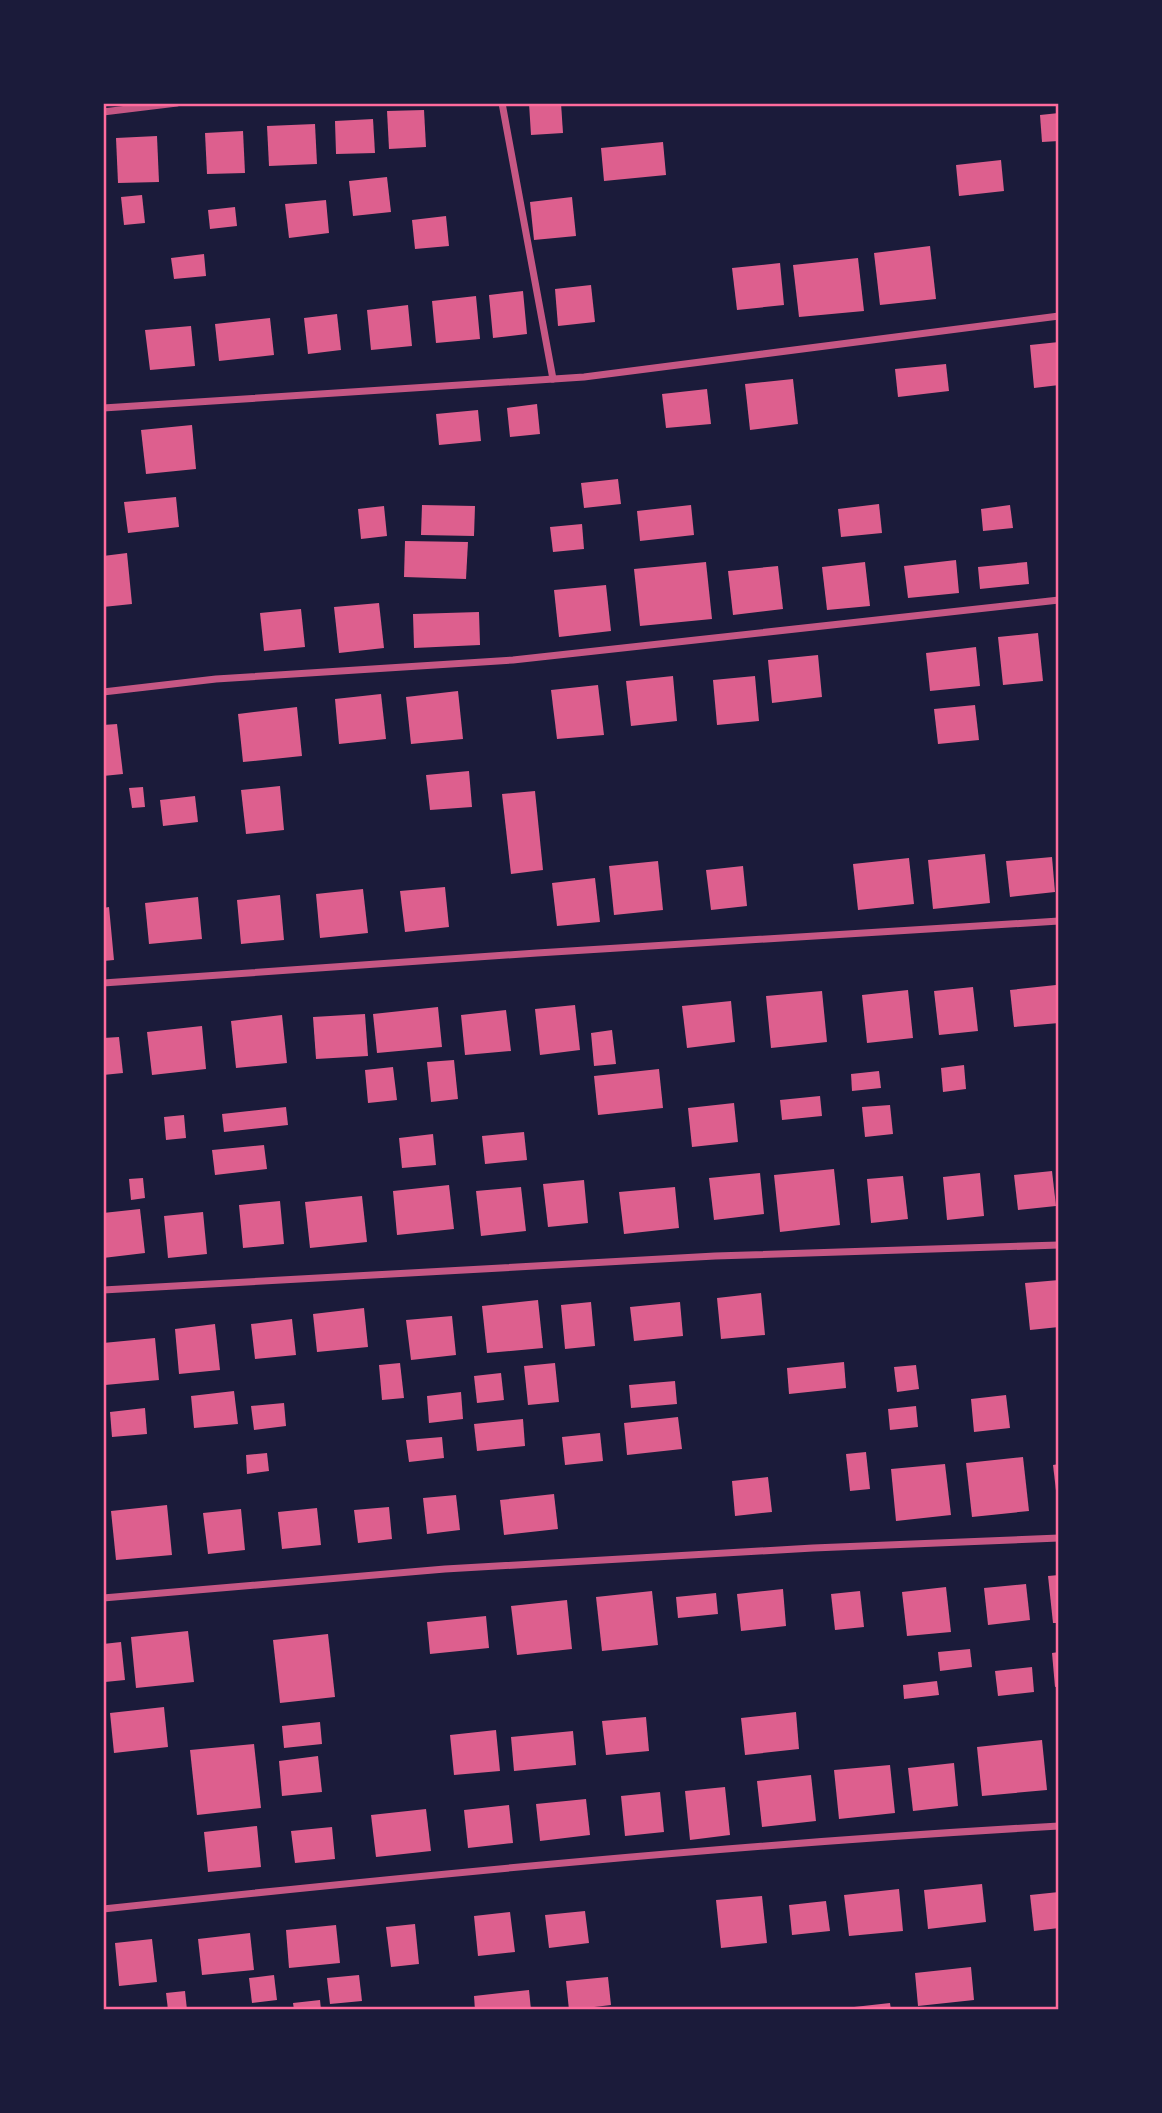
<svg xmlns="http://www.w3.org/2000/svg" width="1162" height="2113" viewBox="0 0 1162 2113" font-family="'Titillium Web',sans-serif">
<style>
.building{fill:#dd5f8e}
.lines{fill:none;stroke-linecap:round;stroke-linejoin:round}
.minor{stroke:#c65784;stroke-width:7}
.neatline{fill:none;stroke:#ff6b9d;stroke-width:2.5}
</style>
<rect width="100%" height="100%" fill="#1b1b3a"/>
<g class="building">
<path d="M529,103H561L563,133L531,135Z"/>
<path d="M424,110L426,147L389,149L387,111Z"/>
<path d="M1059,113V141L1042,142L1040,115Z"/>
<path d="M373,119L375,153L336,154L335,121Z"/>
<path d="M315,124L317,164L269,166L267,126Z"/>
<path d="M243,131L245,173L207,174L205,133Z"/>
<path d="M157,136L159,182L118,183L116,138Z"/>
<path d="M663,142L666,175L604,181L601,148Z"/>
<path d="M1001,160L1004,191L959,196L956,165Z"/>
<path d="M387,177L391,212L353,216L349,181Z"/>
<path d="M142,195L145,223L124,225L121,197Z"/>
<path d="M572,197L576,236L534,240L530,202Z"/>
<path d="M326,200L329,233L289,238L285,204Z"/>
<path d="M235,207L237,226L210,229L208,210Z"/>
<path d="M446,216L449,246L415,249L412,220Z"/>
<path d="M930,246L936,299L880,305L874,253Z"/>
<path d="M204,254L206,276L174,279L171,258Z"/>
<path d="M858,258L864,311L799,317L793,265Z"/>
<path d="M780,263L784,305L737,310L732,268Z"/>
<path d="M591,285L595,322L558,326L555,289Z"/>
<path d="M523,291L527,334L493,338L489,295Z"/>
<path d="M476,296L480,339L436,343L432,301Z"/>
<path d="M408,305L412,346L371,350L367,310Z"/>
<path d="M337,314L341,350L308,354L304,318Z"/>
<path d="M270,318L274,355L219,361L215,324Z"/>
<path d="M191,326L195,366L150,370L145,330Z"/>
<path d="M1059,342V385L1034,388L1030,345Z"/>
<path d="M946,364L949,391L898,397L895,369Z"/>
<path d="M793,379L798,424L750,430L745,384Z"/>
<path d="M707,389L711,424L666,428L662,394Z"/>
<path d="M537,404L540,434L510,437L507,408Z"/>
<path d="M478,410L481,441L439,445L436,414Z"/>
<path d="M192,425L196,469L146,474L141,430Z"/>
<path d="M618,479L621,504L584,508L581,483Z"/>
<path d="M176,497L179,527L128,533L124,502Z"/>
<path d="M879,504L882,533L841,537L838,509Z"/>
<path d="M422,505L475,506L474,536L421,535Z"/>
<path d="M691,505L694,535L640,541L637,511Z"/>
<path d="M1010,505L1013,528L983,531L981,509Z"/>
<path d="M384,506L387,536L361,539L358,509Z"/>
<path d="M582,524L584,549L553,552L550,527Z"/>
<path d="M405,541L468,542L466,579L404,577Z"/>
<path d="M127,553L132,604L103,607V556Z"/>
<path d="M956,560L959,593L908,598L904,566Z"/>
<path d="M706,562L712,619L640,626L634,569Z"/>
<path d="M865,562L870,606L827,610L822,567Z"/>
<path d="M1027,562L1029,584L980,589L978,567Z"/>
<path d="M778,566L783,609L733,615L728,571Z"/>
<path d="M606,585L611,631L559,637L554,590Z"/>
<path d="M379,603L384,648L339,653L334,607Z"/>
<path d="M301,609L305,647L264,651L260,613Z"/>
<path d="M479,612L480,645L414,648L413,614Z"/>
<path d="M1038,633L1043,681L1003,685L998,637Z"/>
<path d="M976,647L980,686L930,691L926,653Z"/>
<path d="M818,655L822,697L772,703L768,660Z"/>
<path d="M673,676L677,721L631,726L626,681Z"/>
<path d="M755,676L759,721L717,725L713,680Z"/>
<path d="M598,685L604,735L557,739L551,690Z"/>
<path d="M458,691L463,739L411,744L406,697Z"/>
<path d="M381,694L386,739L339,744L335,699Z"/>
<path d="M975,705L979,740L938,744L934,709Z"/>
<path d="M297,707L302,756L243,762L238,714Z"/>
<path d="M117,724L123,774L103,776V725Z"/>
<path d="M469,771L472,807L430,810L426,775Z"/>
<path d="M280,786L284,830L246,834L241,790Z"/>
<path d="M143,787L145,807L132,808L129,788Z"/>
<path d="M535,791L543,870L511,874L502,794Z"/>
<path d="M195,796L198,822L163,826L160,800Z"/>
<path d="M985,854L990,903L933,909L928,860Z"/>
<path d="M1052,857L1055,892L1010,897L1006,861Z"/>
<path d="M909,858L914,904L858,910L853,864Z"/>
<path d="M658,861L663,910L614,915L609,866Z"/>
<path d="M743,866L747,906L711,910L706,870Z"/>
<path d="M595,878L600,922L557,926L552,883Z"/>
<path d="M445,887L449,927L405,932L400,891Z"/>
<path d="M363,889L368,933L320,938L316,894Z"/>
<path d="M280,895L284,940L241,944L237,900Z"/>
<path d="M198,897L202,939L149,944L145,903Z"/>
<path d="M109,907L114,960L103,961V908Z"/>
<path d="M1056,985L1059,1023L1014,1027L1010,990Z"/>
<path d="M973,987L978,1031L939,1035L934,991Z"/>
<path d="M908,990L913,1038L867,1043L862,995Z"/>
<path d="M822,991L827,1042L771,1048L766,996Z"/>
<path d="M731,1001L735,1042L687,1048L682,1006Z"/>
<path d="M575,1005L580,1050L540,1055L535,1009Z"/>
<path d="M438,1007L442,1047L377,1053L373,1014Z"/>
<path d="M506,1010L511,1051L465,1055L461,1015Z"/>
<path d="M365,1014L368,1056L316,1059L313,1017Z"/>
<path d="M282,1015L287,1063L236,1068L231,1021Z"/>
<path d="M202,1026L206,1069L152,1075L147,1032Z"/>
<path d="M612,1030L616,1064L594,1066L591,1033Z"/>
<path d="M119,1037L123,1073L103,1075V1038Z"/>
<path d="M454,1060L458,1099L431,1102L427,1062Z"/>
<path d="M964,1065L966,1089L943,1092L941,1068Z"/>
<path d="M393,1067L397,1100L368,1103L365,1070Z"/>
<path d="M659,1069L663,1108L598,1115L594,1076Z"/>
<path d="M879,1071L881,1088L852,1091L851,1074Z"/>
<path d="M820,1096L822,1116L782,1120L780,1100Z"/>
<path d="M734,1103L738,1142L692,1147L688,1108Z"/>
<path d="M890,1105L893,1134L865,1137L862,1107Z"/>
<path d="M286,1107L288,1125L224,1132L222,1114Z"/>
<path d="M184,1115L186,1138L166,1140L164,1117Z"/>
<path d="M524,1132L527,1160L485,1164L482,1136Z"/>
<path d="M433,1134L436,1165L402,1168L399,1138Z"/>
<path d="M264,1145L267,1169L215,1175L212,1150Z"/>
<path d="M834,1169L840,1225L780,1232L774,1175Z"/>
<path d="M1052,1171L1056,1206L1018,1210L1014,1175Z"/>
<path d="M760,1173L764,1214L714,1220L709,1178Z"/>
<path d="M980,1173L984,1216L947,1220L943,1177Z"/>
<path d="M903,1176L908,1219L871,1223L867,1179Z"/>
<path d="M143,1178L145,1198L131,1200L129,1179Z"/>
<path d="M584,1180L588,1223L548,1227L543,1184Z"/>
<path d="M449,1185L454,1229L397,1235L393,1191Z"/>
<path d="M521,1187L526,1231L481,1236L476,1191Z"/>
<path d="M675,1187L679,1228L624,1234L619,1192Z"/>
<path d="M362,1196L367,1242L310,1248L305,1202Z"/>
<path d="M280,1201L284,1244L243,1248L239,1205Z"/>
<path d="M140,1209L145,1253L103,1258V1213Z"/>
<path d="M203,1212L207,1254L168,1258L164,1216Z"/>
<path d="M1059,1280V1327L1030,1330L1025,1283Z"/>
<path d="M761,1293L765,1335L721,1339L717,1298Z"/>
<path d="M538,1300L543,1348L487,1353L482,1306Z"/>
<path d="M591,1302L595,1346L565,1349L561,1305Z"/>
<path d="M680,1302L683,1336L634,1341L630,1307Z"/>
<path d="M364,1308L368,1347L317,1352L313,1314Z"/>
<path d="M452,1316L456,1355L411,1360L406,1320Z"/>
<path d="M292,1319L296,1355L255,1359L251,1324Z"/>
<path d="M215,1324L220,1370L179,1374L175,1329Z"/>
<path d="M155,1338L159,1380L105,1385L103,1343Z"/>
<path d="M844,1362L846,1388L789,1394L787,1368Z"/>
<path d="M400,1363L404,1398L382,1400L379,1365Z"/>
<path d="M555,1363L559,1402L528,1405L524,1366Z"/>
<path d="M916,1365L919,1389L897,1392L894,1367Z"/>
<path d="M501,1373L504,1400L477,1403L474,1376Z"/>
<path d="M675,1381L677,1404L631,1408L629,1385Z"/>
<path d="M234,1391L238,1424L194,1428L191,1396Z"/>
<path d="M461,1392L463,1419L429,1423L427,1396Z"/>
<path d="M1006,1395L1010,1428L974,1432L971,1399Z"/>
<path d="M284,1403L286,1426L254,1430L251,1406Z"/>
<path d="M916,1406L918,1427L890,1430L888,1409Z"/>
<path d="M145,1408L147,1434L112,1437L110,1412Z"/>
<path d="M678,1417L682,1449L627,1455L624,1423Z"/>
<path d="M523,1419L525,1446L477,1451L474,1424Z"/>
<path d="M600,1433L603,1461L565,1465L562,1437Z"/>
<path d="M442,1437L444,1458L409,1462L406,1440Z"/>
<path d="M866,1452L870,1489L850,1491L846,1454Z"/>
<path d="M267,1453L269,1471L247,1474L246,1455Z"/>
<path d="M1023,1457L1029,1511L972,1517L966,1463Z"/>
<path d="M945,1464L951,1515L896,1521L891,1469Z"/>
<path d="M1059,1464V1498L1057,1499L1053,1465Z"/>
<path d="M768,1477L772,1512L735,1516L732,1481Z"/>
<path d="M554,1494L558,1529L504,1535L500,1500Z"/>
<path d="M456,1495L460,1530L427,1534L423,1498Z"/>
<path d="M167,1505L172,1555L116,1560L111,1511Z"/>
<path d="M389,1507L392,1539L358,1543L354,1510Z"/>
<path d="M317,1508L321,1545L282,1549L278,1512Z"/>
<path d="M241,1509L245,1550L208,1554L203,1513Z"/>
<path d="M1059,1575V1623H1053L1048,1576Z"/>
<path d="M1026,1584L1030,1620L988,1625L984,1588Z"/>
<path d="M946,1587L951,1632L907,1636L902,1592Z"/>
<path d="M783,1589L786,1626L741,1631L737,1594Z"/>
<path d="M652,1591L658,1645L602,1651L596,1597Z"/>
<path d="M860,1591L864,1627L835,1630L831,1594Z"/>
<path d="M716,1593L718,1614L678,1618L676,1597Z"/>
<path d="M567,1600L572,1649L517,1655L511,1606Z"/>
<path d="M486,1616L489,1648L430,1654L427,1622Z"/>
<path d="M188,1631L194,1682L136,1688L131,1637Z"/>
<path d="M328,1634L335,1697L280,1703L273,1640Z"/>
<path d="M121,1642L125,1680L105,1682L103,1644Z"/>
<path d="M970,1649L972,1667L940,1671L938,1652Z"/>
<path d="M1059,1652V1686L1055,1687L1052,1653Z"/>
<path d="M1032,1667L1034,1692L998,1696L995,1671Z"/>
<path d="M937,1681L939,1695L904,1699L903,1685Z"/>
<path d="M164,1707L168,1747L114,1753L110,1713Z"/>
<path d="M796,1712L799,1749L745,1755L741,1718Z"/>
<path d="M646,1717L649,1751L606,1755L602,1721Z"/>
<path d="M320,1722L322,1744L284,1748L282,1726Z"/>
<path d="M496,1730L500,1771L454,1775L450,1735Z"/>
<path d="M573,1731L576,1765L514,1771L511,1737Z"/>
<path d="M1042,1740L1047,1790L982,1796L977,1747Z"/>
<path d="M254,1744L261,1808L197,1815L190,1750Z"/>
<path d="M318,1756L322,1792L282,1796L279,1761Z"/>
<path d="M954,1763L958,1806L913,1811L908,1768Z"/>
<path d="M890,1765L895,1813L839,1819L834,1770Z"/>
<path d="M811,1775L816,1821L762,1827L757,1781Z"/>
<path d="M725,1787L730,1835L690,1840L685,1791Z"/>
<path d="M660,1792L664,1832L625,1836L621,1796Z"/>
<path d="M586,1799L590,1835L540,1841L536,1804Z"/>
<path d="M509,1805L513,1843L468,1848L464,1810Z"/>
<path d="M426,1809L431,1851L376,1857L371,1815Z"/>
<path d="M257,1826L261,1867L208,1872L204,1832Z"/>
<path d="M332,1827L335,1859L295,1863L291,1831Z"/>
<path d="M982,1884L986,1922L928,1929L924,1890Z"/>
<path d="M899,1889L903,1931L849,1936L844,1895Z"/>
<path d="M1059,1892V1928L1034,1931L1030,1895Z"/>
<path d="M762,1896L767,1943L721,1948L716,1900Z"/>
<path d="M826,1901L830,1931L792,1935L789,1905Z"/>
<path d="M585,1911L589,1943L549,1948L545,1915Z"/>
<path d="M510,1912L515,1952L478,1956L474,1916Z"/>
<path d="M415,1924L419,1964L391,1967L386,1927Z"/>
<path d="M336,1925L340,1963L289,1968L286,1930Z"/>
<path d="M250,1933L254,1970L202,1975L198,1939Z"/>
<path d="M152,1939L157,1982L119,1986L115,1943Z"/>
<path d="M971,1967L974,2000L918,2006L915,1973Z"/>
<path d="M274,1975L277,2000L252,2003L249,1978Z"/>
<path d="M359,1975L362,2001L330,2004L327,1978Z"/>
<path d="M608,1977L611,2005L569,2010L566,1981Z"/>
<path d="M529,1990L531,2010H475L474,1996Z"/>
<path d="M185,1991L187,2010H168L166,1993Z"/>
<path d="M320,2000L321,2010H294L293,2003Z"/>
<path d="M890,2003L891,2010H845V2008Z"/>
</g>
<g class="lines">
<g class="minor">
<path d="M502,103L553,379"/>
<path d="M103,112L177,103"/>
<path d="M103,408L584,377L1059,316"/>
<path d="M103,692L216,679L513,660L1059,600"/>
<path d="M103,983L537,953L1059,921"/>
<path d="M103,1290L715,1256L1059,1245"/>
<path d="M103,1598L445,1569L813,1548L1059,1538"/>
<path d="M103,1909C421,1875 739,1844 1059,1826"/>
</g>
</g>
<rect width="1162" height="2113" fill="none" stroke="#1b1b3a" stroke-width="210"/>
<rect x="105" y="105" width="952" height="1903" class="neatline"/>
</svg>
